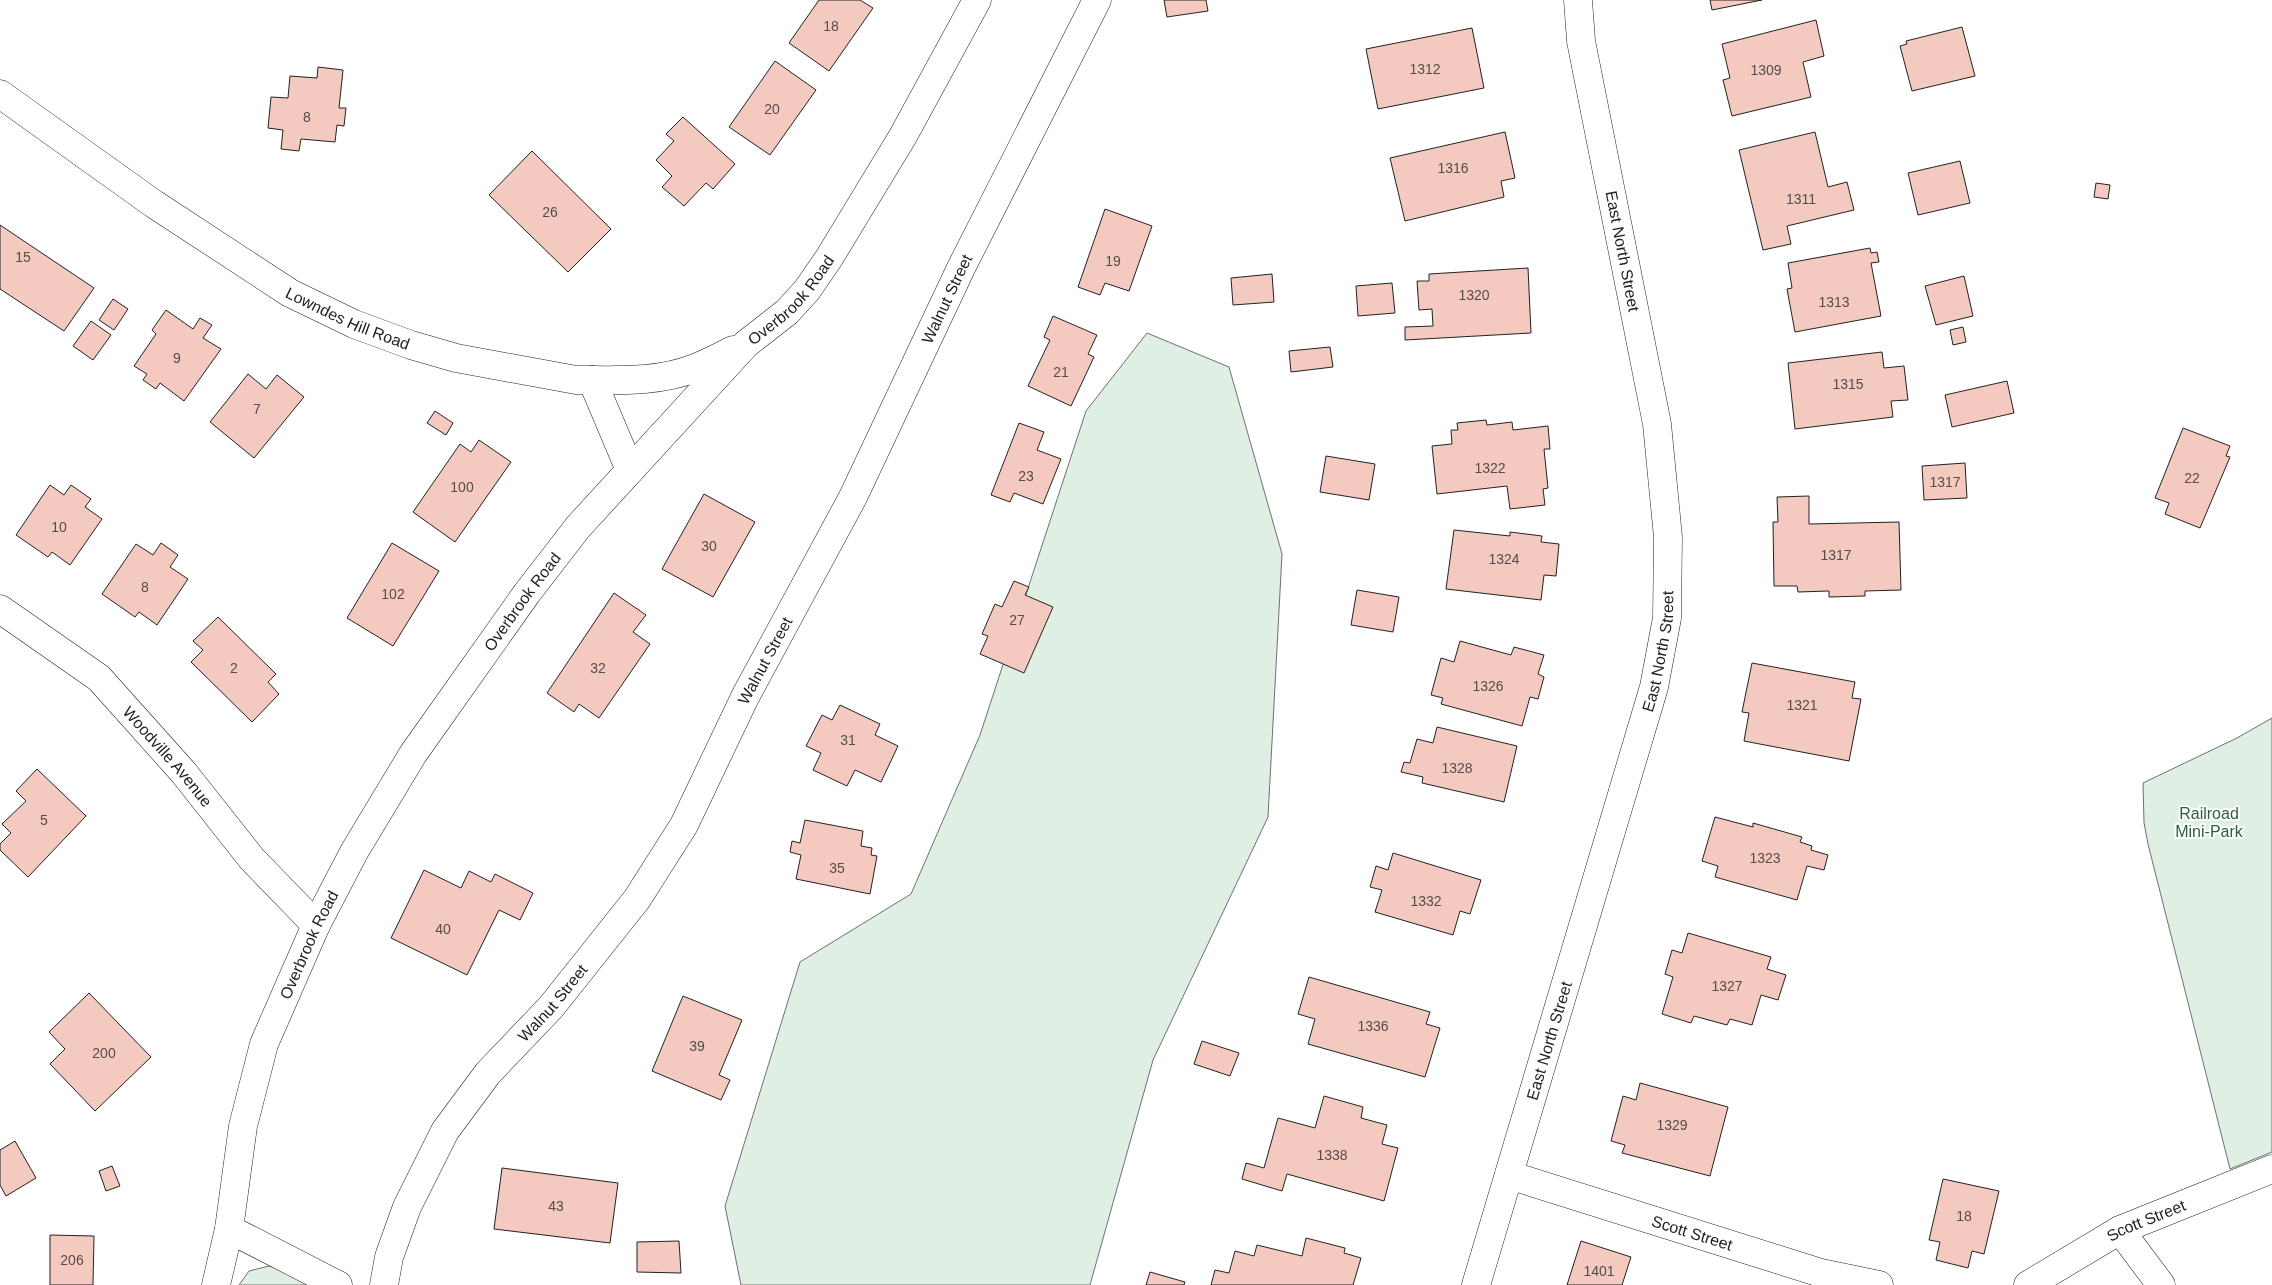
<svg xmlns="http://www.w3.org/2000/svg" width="2272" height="1285" viewBox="0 0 2272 1285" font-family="Arial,sans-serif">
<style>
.green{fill:#e0efe3;stroke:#6f6f6f}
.building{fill:#f3c9c0;stroke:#222}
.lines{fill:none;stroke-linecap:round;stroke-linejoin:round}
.minor-casing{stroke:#222;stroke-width:29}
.major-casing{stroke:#222;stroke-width:29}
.minor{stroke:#fff;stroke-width:28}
.major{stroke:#fff;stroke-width:28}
.labels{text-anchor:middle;stroke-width:4;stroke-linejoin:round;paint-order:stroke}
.number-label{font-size:14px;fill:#564c4a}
.street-label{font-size:16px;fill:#222;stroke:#fff}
.park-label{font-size:16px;fill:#2f5e38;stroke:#fff}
</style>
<rect width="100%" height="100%" fill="#fff"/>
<g class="green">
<path d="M1147,333L1229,367L1282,554L1268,817L1153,1060L1090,1285H741L725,1206L800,962L911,894L980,735L1086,411Z"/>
<path d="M2272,718V1152L2230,1169L2148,844L2144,823L2143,783L2237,738Z"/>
<path d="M269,1266L288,1272L310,1285H239L249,1271Z"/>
</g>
<g class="building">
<path d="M819,0H860L873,8L829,71L789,43Z"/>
<path d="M1164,0H1206L1208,11L1167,17Z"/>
<path d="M1710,0H1762L1712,10Z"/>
<path d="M1816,20L1824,56L1803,62L1811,97L1732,116L1723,80L1730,78L1722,44Z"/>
<path d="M1962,27L1975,76L1912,91L1900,46L1907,44L1906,41Z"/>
<path d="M1472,28L1484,88L1378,109L1366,49Z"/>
<path d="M775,61L816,90L770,155L729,127Z"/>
<path d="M318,67L343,70L339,108H346L344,126L337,125L335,142L301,139L299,151L281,149L283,130L268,128L271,97L288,98L290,76L317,78Z"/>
<path d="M683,117L735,164L713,189L706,183L684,206L662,187L672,176L656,160L674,141L666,134Z"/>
<path d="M1505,132L1515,178L1501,181L1504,197L1405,221L1390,158Z"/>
<path d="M1815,132L1828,187L1847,182L1854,210L1787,226L1791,244L1763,250L1739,150Z"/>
<path d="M532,151L611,229L568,272L489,195Z"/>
<path d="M1960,161L1970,203L1918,215L1908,173Z"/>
<path d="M2096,183L2110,185L2108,199L2094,197Z"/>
<path d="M1105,209L1152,226L1129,291L1105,283L1100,295L1078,287Z"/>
<path d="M0,225L94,288L64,331L0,289Z"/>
<path d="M1870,248L1871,253L1877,252L1879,262L1871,263L1881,316L1795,332L1787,289L1792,288L1788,263Z"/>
<path d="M1528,268L1531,333L1405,340V327L1433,326L1432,309L1419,310L1417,281H1429V274Z"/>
<path d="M1272,274L1274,302L1233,305L1231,278Z"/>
<path d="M1964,276L1973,316L1936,325L1925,286Z"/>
<path d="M1392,283L1395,313L1358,316L1356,286Z"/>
<path d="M113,299L128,309L114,330L99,320Z"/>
<path d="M166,310L193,329L200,318L212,325L203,338L221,349L184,401L160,383L156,389L143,380L147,374L134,366L156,334L152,330Z"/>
<path d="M1053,316L1097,335L1088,354L1094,357L1071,406L1028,386L1050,340L1044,337Z"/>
<path d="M91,321L111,335L93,360L73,346Z"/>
<path d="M1963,327L1966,342L1953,345L1950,330Z"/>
<path d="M1330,347L1333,367L1291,372L1289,351Z"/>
<path d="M1882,352L1884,368L1904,366L1908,400L1891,401L1893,417L1795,429L1788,363Z"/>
<path d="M248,374L266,389L277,375L304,397L254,458L210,422Z"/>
<path d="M2007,381L2014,413L1952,427L1945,395Z"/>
<path d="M435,411L453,423L446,435L427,423Z"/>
<path d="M1486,420L1487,425L1512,422L1513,430L1548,426L1550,449H1544L1548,488L1543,489L1545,505L1510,509L1507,486L1437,494L1432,446L1452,444L1451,430H1458L1457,423Z"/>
<path d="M1019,423L1044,432L1037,450L1061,459L1043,504L1014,493L1010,502L991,495Z"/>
<path d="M2183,428L2230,446L2226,456L2230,457L2200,528L2165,514L2169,503L2155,498Z"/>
<path d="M479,440L511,462L455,542L413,512L460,444L471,452Z"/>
<path d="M1326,456L1375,464L1369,500L1320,492Z"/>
<path d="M1965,463L1967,498L1924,500L1922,466Z"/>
<path d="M50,485L64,495L71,485L91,499L85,507L102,519L70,565L52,552L48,557L16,535Z"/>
<path d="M704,494L755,522L713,597L662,569Z"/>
<path d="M1809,496V524L1899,522L1901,590L1865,591V596L1829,597V591L1798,592L1797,586H1774L1773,522H1778L1777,497Z"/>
<path d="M1454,530L1510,536V532L1542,536L1541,542L1559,544L1556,576L1544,575L1541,600L1446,589Z"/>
<path d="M161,543L178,555L170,567L188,579L157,625L139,612L135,617L102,594L136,544L153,555Z"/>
<path d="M392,543L439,571L393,646L347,618Z"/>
<path d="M1014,581L1029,587L1025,595L1053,607L1024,673L980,654L988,636L982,634L995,604L1002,607Z"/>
<path d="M1357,590L1399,597L1393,632L1351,625Z"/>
<path d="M614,593L646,615L633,632L650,644L599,718L579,704L574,712L547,693Z"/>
<path d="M218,617L276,674L268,682L279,694L252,722L191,662L203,650L193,641Z"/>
<path d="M1460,641L1511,655L1514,647L1544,655L1538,674L1544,677L1538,699L1530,697L1522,726L1441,704L1443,698L1431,695L1441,658L1454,662Z"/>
<path d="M1752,663L1855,682L1852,698L1861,699L1849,761L1744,741L1749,713L1742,712Z"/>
<path d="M840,705L880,724L875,735L898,746L881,782L855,770L847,786L813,770L821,753L806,746L822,715L832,720Z"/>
<path d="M1437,727L1517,746L1504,802L1422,783L1423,777L1401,772L1404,762L1410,763L1417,739L1433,743Z"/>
<path d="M37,769L86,816L28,877L0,850V844L11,833L2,824L26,801L16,791Z"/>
<path d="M1715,817L1753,827V823L1802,837L1800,842L1812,846L1811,850L1828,855L1824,870L1807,866L1797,900L1715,877L1718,866L1702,861Z"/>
<path d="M805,820L863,831L861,846L872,848L871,855L877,856L870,894L796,879L801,855L790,852L792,841L800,843Z"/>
<path d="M1393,853L1481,880L1470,914L1460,911L1453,935L1375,912L1382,890L1370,887L1376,866L1388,870Z"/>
<path d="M424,870L461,888L469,871L491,882L495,874L533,893L520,920L499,910L467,975L391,938Z"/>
<path d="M1688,933L1771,957L1767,969L1786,975L1778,1000L1761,995L1752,1025L1730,1019L1727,1025L1694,1016L1691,1023L1662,1014L1673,977L1665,974L1672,950L1682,953Z"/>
<path d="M1309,977L1430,1012L1426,1024L1440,1028L1425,1077L1308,1044L1315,1019L1298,1014Z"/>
<path d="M89,993L151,1057L95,1111L50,1064L65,1049L49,1032Z"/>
<path d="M683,996L742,1020L719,1075L730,1080L721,1100L652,1071Z"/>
<path d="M1202,1041L1239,1053L1230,1076L1194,1064Z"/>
<path d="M1640,1083L1728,1107L1710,1176L1622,1153L1625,1145L1611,1141L1623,1096L1636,1100Z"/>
<path d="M1324,1096L1363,1107L1361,1118L1387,1125L1382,1144L1398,1148L1384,1201L1287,1174L1282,1191L1242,1179L1246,1163L1264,1168L1278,1118L1315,1128Z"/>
<path d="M15,1141L36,1178L6,1196L0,1185V1150Z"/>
<path d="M112,1166L120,1186L106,1191L99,1171Z"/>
<path d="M502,1168L618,1183L610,1243L494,1229Z"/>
<path d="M1943,1179L1999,1191L1984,1254L1972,1251L1968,1268L1936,1260L1940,1242L1929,1240Z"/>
<path d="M50,1235L94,1236L93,1285H50Z"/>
<path d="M1306,1238L1345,1248L1344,1253L1361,1258L1353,1285H1211L1215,1270L1229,1273L1235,1251L1254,1256L1257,1245L1302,1256Z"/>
<path d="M679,1241L681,1273L637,1272V1242Z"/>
<path d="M1581,1241L1631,1257L1622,1285H1567Z"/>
<path d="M1150,1272L1185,1282L1184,1285H1146Z"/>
</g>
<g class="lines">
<g class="minor-casing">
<g id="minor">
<path id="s1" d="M0,94L154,204L290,293L354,324L411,345L456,358L576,380C615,380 657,383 695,368C708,363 721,356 733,350"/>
<path d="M592,380L630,470"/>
<path id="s2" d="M0,609L99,678L184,773L252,859L316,925"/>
<path id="s3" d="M1509,1175L1821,1273L1879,1285"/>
<path d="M229,1229L338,1285"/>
<path d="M2120,1230L2161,1285"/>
<path id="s4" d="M216,1285L229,1229L243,1126L264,1044L316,925L354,852L413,754L527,593L578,527L746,344L787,312L807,290L829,258L903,136L977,0"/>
<path id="s5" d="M384,1285L389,1257L407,1207L445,1131L488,1073L551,1007L637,899L684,825L745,697L853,497L961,268L1097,0"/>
<path id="s6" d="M2028,1285L2120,1230L2272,1169"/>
</g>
</g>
<g class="major-casing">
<g id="major">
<path id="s7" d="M1476,1285L1654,687L1667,618L1668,537L1657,424L1581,41L1578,0"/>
</g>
</g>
<use href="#minor" class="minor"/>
<use href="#major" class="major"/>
</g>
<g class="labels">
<g class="number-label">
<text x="831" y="31">18</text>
<text x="1425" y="74">1312</text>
<text x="1766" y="75">1309</text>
<text x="772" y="114">20</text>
<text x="307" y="122">8</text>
<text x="1453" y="173">1316</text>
<text x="1801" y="204">1311</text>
<text x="550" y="217">26</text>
<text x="23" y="262">15</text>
<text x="1113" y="266">19</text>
<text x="1474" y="300">1320</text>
<text x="1834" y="307">1313</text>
<text x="177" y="363">9</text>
<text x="1061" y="377">21</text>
<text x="1848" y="389">1315</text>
<text x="257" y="414">7</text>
<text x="1490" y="473">1322</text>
<text x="1026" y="481">23</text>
<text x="2192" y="483">22</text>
<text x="1945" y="487">1317</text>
<text x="462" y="492">100</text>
<text x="59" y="532">10</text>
<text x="709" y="551">30</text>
<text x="1836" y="560">1317</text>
<text x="1504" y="564">1324</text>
<text x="145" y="592">8</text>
<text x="393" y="599">102</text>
<text x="1017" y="625">27</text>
<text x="234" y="673">2</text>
<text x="598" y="673">32</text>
<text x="1488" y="691">1326</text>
<text x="1802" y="710">1321</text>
<text x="848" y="745">31</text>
<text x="1457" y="773">1328</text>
<text x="44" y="825">5</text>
<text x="1765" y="863">1323</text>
<text x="837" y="873">35</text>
<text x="1426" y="906">1332</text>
<text x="443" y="934">40</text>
<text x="1727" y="991">1327</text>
<text x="1373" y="1031">1336</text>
<text x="697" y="1051">39</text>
<text x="104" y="1058">200</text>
<text x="1672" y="1130">1329</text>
<text x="1332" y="1160">1338</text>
<text x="556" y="1211">43</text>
<text x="1964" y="1221">18</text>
<text x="72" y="1265">206</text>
<text x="1599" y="1276">1401</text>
</g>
<g class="street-label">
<text transform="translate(1623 251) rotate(79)" y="6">East North Street</text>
<text dy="6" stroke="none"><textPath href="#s4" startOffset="1165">Overbrook Road</textPath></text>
<text dy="6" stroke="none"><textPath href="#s5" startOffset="1144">Walnut Street</textPath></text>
<text dy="6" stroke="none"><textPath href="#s1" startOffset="415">Lowndes Hill Road</textPath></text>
<text dy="6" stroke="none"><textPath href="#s4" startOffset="760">Overbrook Road</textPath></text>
<text dy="6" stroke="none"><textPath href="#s7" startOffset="660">East North Street</textPath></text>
<text dy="6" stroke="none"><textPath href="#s5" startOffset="739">Walnut Street</textPath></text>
<text dy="6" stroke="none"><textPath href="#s2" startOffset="225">Woodville Avenue</textPath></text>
<text dy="6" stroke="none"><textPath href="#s4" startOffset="355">Overbrook Road</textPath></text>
<text dy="6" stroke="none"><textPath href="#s5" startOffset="334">Walnut Street</textPath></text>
<text dy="6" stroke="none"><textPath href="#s7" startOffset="255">East North Street</textPath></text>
<text dy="6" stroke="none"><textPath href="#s6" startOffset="135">Scott Street</textPath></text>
<text dy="6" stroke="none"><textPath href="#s3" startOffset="192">Scott Street</textPath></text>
</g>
<g class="park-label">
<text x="2209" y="819">Railroad<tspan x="2209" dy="18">Mini-Park</tspan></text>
</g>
</g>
</svg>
